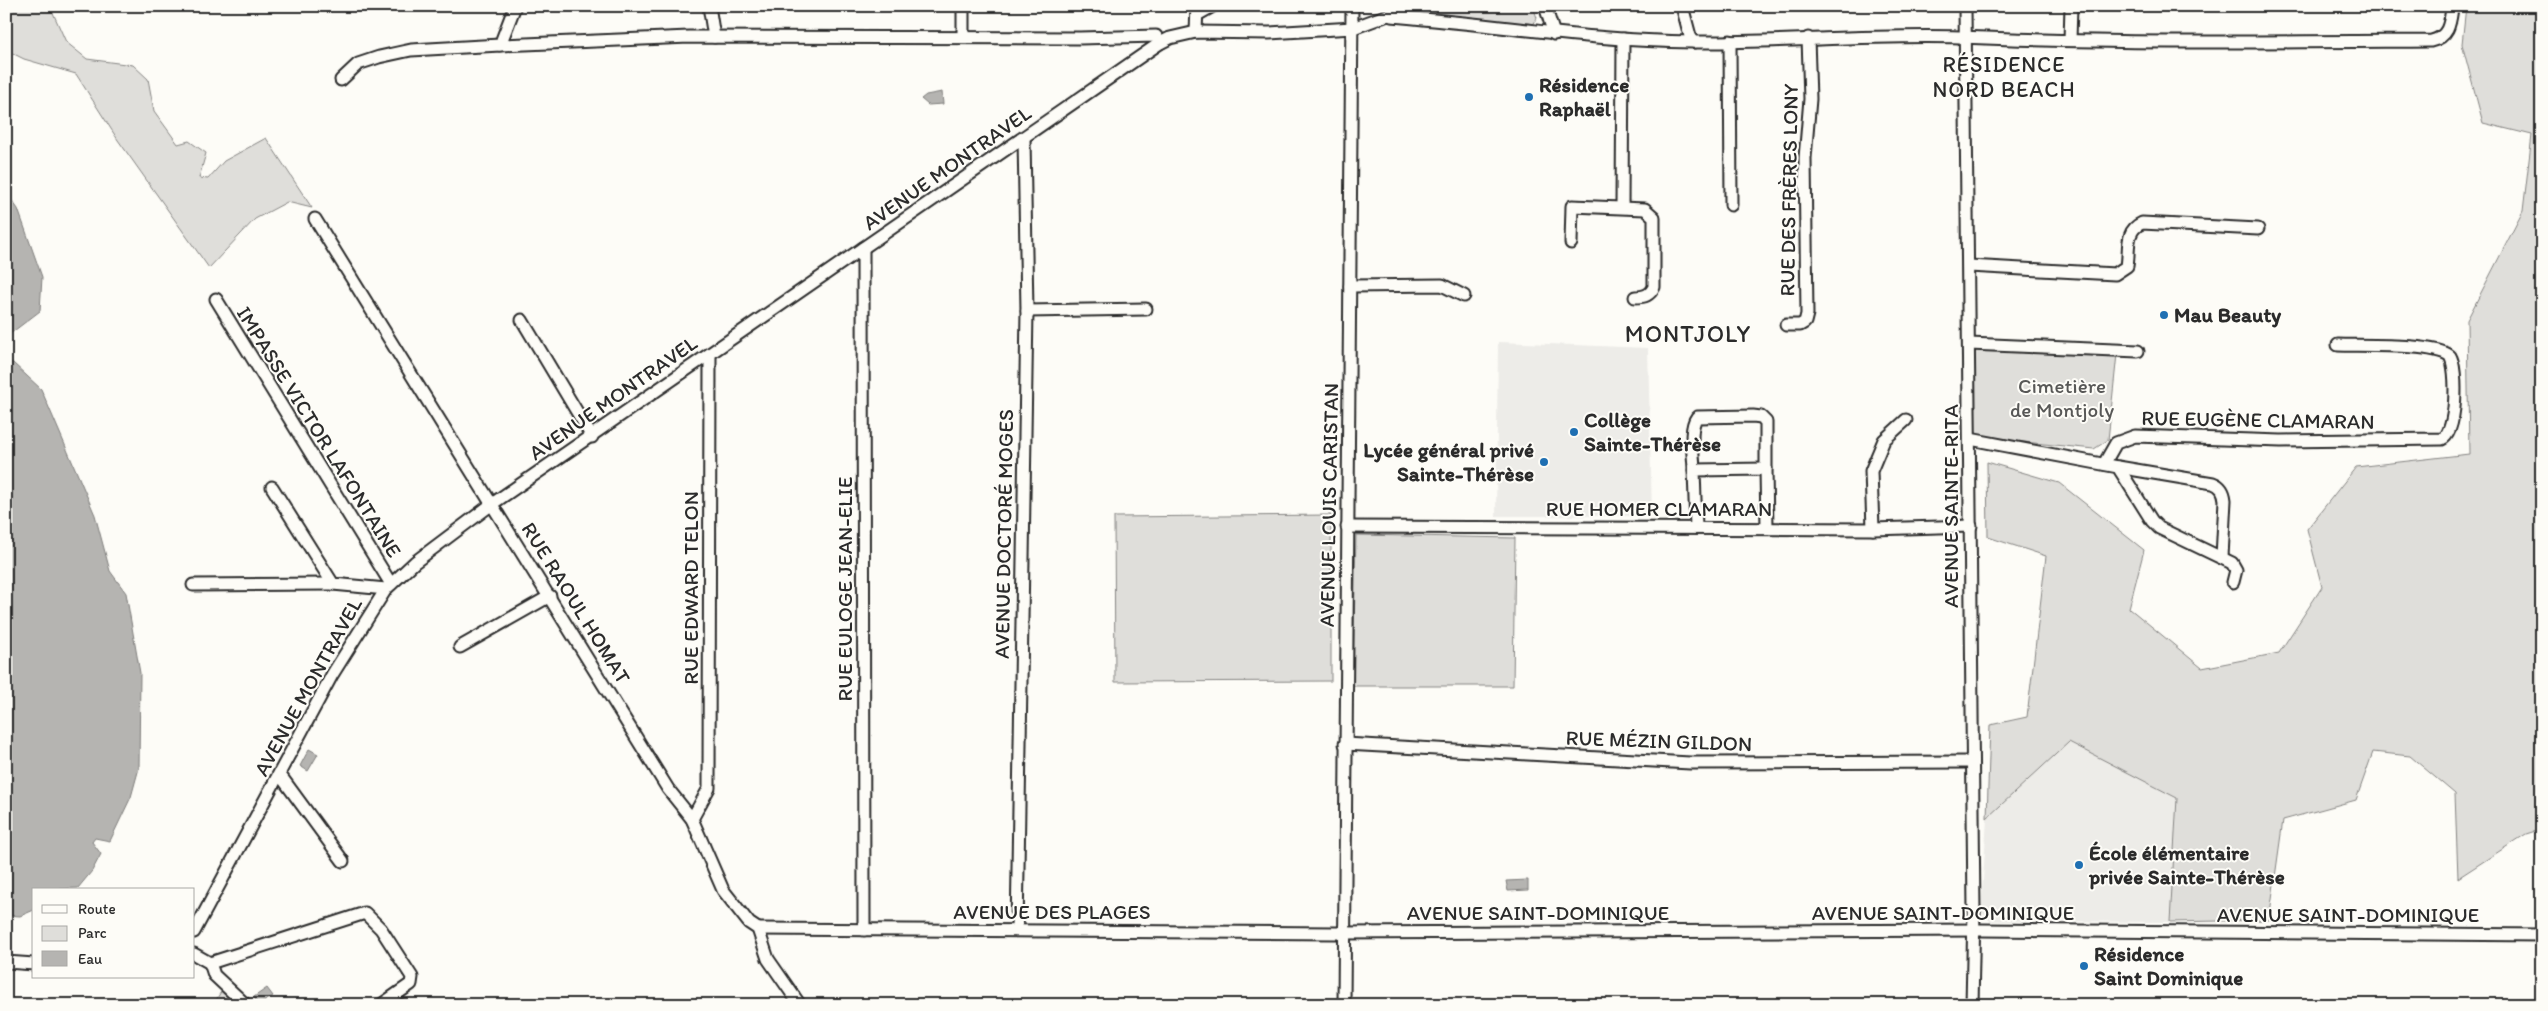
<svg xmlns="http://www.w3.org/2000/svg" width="2548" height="1011" viewBox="0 0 2548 1011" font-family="Itim,sans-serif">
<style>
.built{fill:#edece8}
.green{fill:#dfdeda;stroke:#858482}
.water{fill:#b5b4b1;stroke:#7e7d7b}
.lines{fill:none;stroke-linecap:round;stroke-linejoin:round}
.minor-casing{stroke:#2b2b2b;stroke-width:15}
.minor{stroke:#fdfcf7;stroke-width:11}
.poi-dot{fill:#1f6fb2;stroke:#fdfcf7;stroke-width:2}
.labels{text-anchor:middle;stroke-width:4;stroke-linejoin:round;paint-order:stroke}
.poi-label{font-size:21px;font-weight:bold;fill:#2b2b2b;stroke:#fdfcf7;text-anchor:start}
.street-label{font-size:21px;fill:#2b2b2b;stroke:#fdfcf7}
.park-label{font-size:21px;fill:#585857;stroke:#fdfcf7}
.neighbourhood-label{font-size:22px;letter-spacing:1px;fill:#2b2b2b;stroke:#fdfcf7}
.quarter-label{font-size:24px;letter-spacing:1px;fill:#2b2b2b;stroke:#fdfcf7}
</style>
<rect width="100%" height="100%" fill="#fdfcf7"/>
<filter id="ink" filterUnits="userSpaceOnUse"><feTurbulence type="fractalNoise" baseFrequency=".02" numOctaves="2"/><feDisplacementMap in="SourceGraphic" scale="10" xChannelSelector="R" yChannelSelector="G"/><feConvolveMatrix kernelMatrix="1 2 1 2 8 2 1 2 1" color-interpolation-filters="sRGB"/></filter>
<g filter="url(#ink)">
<g class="built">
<path d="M1498,342L1648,348L1652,516H1496Z"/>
<path d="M2069,741L2177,798L2170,922L1990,921L1981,912L1987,818Z"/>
</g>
<g class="green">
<path d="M6,6H50L66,42L87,59L133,65L148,79L154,111L178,144L189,141L206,153L199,178L208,179L224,161L266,138L312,208L287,202L255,219L209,268L118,140L76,74L24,59L6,50Z"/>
<path d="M1440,6H1533L1537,18L1533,25L1425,15Z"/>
<path d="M2466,6H2542V829L2526,834L2458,878L2455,794L2410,756L2373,752L2356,800L2283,820L2269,920L2170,922L2177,798L2069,742L1987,818L1990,725L2027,717L2046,556L1988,537L1987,462L2059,483L2144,550L2129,608L2202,668L2279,653L2322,587L2307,529L2356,467L2469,454L2467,320L2523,211L2532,135L2483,123L2462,44Z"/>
<path d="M1972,344L2117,354L2108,440L2094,449L1974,437Z"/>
<path d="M1331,515V681L1115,682L1114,517Z"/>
<path d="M1356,535L1515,538L1513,686H1353Z"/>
<path d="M222,990L236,1005H213Z"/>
</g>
<g class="water">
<path d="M942,92L943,104L928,105L921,99L926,95Z"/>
<path d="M6,192L18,209L42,277L40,311L6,337Z"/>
<path d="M6,362L13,363L41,389L95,515L110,571L126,593L140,673L139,768L131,797L110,841L95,838L92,842L101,854L92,871L78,888L34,890V910L20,916L6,915Z"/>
<path d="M309,749L318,754L308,771L300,766Z"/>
<path d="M1528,880V890L1508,891L1506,881Z"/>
<path d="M267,988L273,996L259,1005L254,997Z"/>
</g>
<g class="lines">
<g class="minor-casing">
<g id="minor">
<path d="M709,6L714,37"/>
<path d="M963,6V36"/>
<path d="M1545,6L1554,34"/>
<path d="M1682,6L1690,36L1694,42"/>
<path d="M1965,6L1974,912L1972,1005"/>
<path d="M1197,15L1213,6"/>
<path d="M1391,16C1492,24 1592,41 1693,42C1782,43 1871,34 1960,37C2117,44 2274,42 2431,41C2449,37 2450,23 2452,8"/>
<path d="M1196,32L1197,6"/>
<path d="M2070,40L2071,6"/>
<path d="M1730,41L1731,205"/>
<path d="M500,45L515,6"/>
<path d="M341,80L358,64L379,57L411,50L500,45L689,37L1080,38L1156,36L1160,43"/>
<path d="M1622,207L1623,39"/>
<path d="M315,219L668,789L692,819L723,890L749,923L758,929L768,959L800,1005"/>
<path d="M1571,243L1572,206L1645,209L1654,217V287C1650,295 1645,297 1635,297"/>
<path d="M863,248L864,930"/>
<path d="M1969,266L2115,274L2127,266C2130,250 2124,231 2142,223L2258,229"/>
<path d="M1350,286L1442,285L1464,296"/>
<path d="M216,299L391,584"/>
<path d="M1027,311L1146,309"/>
<path d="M522,320L592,437"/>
<path d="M1786,325H1800L1805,322L1807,314L1805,158L1810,99L1808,38"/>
<path d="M1969,344L2138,351"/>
<path d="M1970,439L2118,467L2152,521L2159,528L2232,563L2236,570L2233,582"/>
<path d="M2104,464L2116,443L2135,436L2281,441L2442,439C2457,433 2458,369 2450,356C2434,343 2361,346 2338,345"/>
<path d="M2118,467L2213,483C2221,486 2224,491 2225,500L2222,557"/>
<path d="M1694,470C1694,456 1688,429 1697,417L1753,416L1761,417L1766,422V469"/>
<path d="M272,487L333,584L386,589"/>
<path d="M1347,527L1873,529L1971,526"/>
<path d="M1696,528L1694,470L1766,469L1767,527"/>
<path d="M1873,529L1871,471L1884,440L1906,420"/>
<path d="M193,585L333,584"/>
<path d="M460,647L550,596"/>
<path d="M1345,744L1690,763L1972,762"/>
<path d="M280,775L343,861"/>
<path d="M692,819L709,788L710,354"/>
<path d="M758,929L1336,933L1982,930L2542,935"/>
<path d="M1017,930L1027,311L1024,138"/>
<path d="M194,932L332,675L386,589L415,562L492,504L1160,43L1170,38L1196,32L1269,33L1353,28L1412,6"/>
<path d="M194,954L210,963L214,975L246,1005"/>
<path d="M6,962L34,964"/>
<path d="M210,963L365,913L381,929L412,977L411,984L381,1005"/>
<path d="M1344,1005L1352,6"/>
</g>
</g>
<use href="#minor" class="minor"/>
</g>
</g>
<g class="poi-dot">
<circle cx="1529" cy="97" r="5"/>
<circle cx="2164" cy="315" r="5"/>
<circle cx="1574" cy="432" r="5"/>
<circle cx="1544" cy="462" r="5"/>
<circle cx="2079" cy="865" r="5"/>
<circle cx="2084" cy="966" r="5"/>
</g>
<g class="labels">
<g class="poi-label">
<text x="1539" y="92">Résidence<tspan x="1539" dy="24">Raphaël</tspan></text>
<text x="2174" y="322">Mau Beauty</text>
<text x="1584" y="427">Collège<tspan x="1584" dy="24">Sainte-Thérèse</tspan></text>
<text x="1534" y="457" text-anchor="end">Lycée général privé<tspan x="1534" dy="24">Sainte-Thérèse</tspan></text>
<text x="2089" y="860">École élémentaire<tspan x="2089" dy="24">privée Sainte-Thérèse</tspan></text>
<text x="2094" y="961">Résidence<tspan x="2094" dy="24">Saint Dominique</tspan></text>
</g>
<g class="street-label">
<text transform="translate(947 168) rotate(-35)" y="7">AVENUE MONTRAVEL</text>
<text transform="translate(1789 190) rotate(-89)" y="7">RUE DES FRÈRES LONY</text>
<text transform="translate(613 398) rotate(-35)" y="7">AVENUE MONTRAVEL</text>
<text transform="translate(2258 420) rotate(1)" y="7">RUE EUGÈNE CLAMARAN</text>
<text transform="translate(319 432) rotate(58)" y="7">IMPASSE VICTOR LAFONTAINE</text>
<text transform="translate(1329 505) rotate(-89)" y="7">AVENUE LOUIS CARISTAN</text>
<text transform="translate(1951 506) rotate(-90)" y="7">AVENUE SAINTE-RITA</text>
<text x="1659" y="516">RUE HOMER CLAMARAN</text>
<text transform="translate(1004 534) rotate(-89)" y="7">AVENUE DOCTORÉ MOGES</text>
<text transform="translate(691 588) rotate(-90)" y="7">RUE EDWARD TELON</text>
<text transform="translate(845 589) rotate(-90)" y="7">RUE EULOGE JEAN-ELIE</text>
<text transform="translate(576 603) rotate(58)" y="7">RUE RAOUL HOMAT</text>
<text transform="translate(308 687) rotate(-61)" y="7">AVENUE MONTRAVEL</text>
<text transform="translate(1659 741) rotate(2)" y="7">RUE MÉZIN GILDON</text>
<text x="1052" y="919">AVENUE DES PLAGES</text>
<text x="1538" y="920">AVENUE SAINT-DOMINIQUE</text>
<text x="1943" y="920">AVENUE SAINT-DOMINIQUE</text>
<text x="2348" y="922">AVENUE SAINT-DOMINIQUE</text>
</g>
<g class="park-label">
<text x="2062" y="393">Cimetière<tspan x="2062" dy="24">de Montjoly</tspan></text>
</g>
<g class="neighbourhood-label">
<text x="2004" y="72">RÉSIDENCE<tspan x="2004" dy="25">NORD BEACH</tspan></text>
</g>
<g class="quarter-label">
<text x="1688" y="342">MONTJOLY</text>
</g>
</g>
<rect width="2548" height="1011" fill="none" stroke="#fdfcf7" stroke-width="25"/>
<rect x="12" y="12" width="2523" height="986" fill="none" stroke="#2b2b2b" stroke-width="2" filter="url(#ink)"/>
<rect x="32" y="888" width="162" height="90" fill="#fdfcf7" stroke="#a9a8a5"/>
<rect x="42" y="905" width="25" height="8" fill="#fdfcf7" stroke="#a9a8a5"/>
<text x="78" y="914" font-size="15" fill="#2b2b2b">Route</text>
<rect x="42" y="926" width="25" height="15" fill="#dfdeda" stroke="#a9a8a5"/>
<text x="78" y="938" font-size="15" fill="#2b2b2b">Parc</text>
<rect x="42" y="951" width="25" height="15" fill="#b5b4b1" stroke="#a9a8a5"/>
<text x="78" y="964" font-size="15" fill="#2b2b2b">Eau</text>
</svg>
